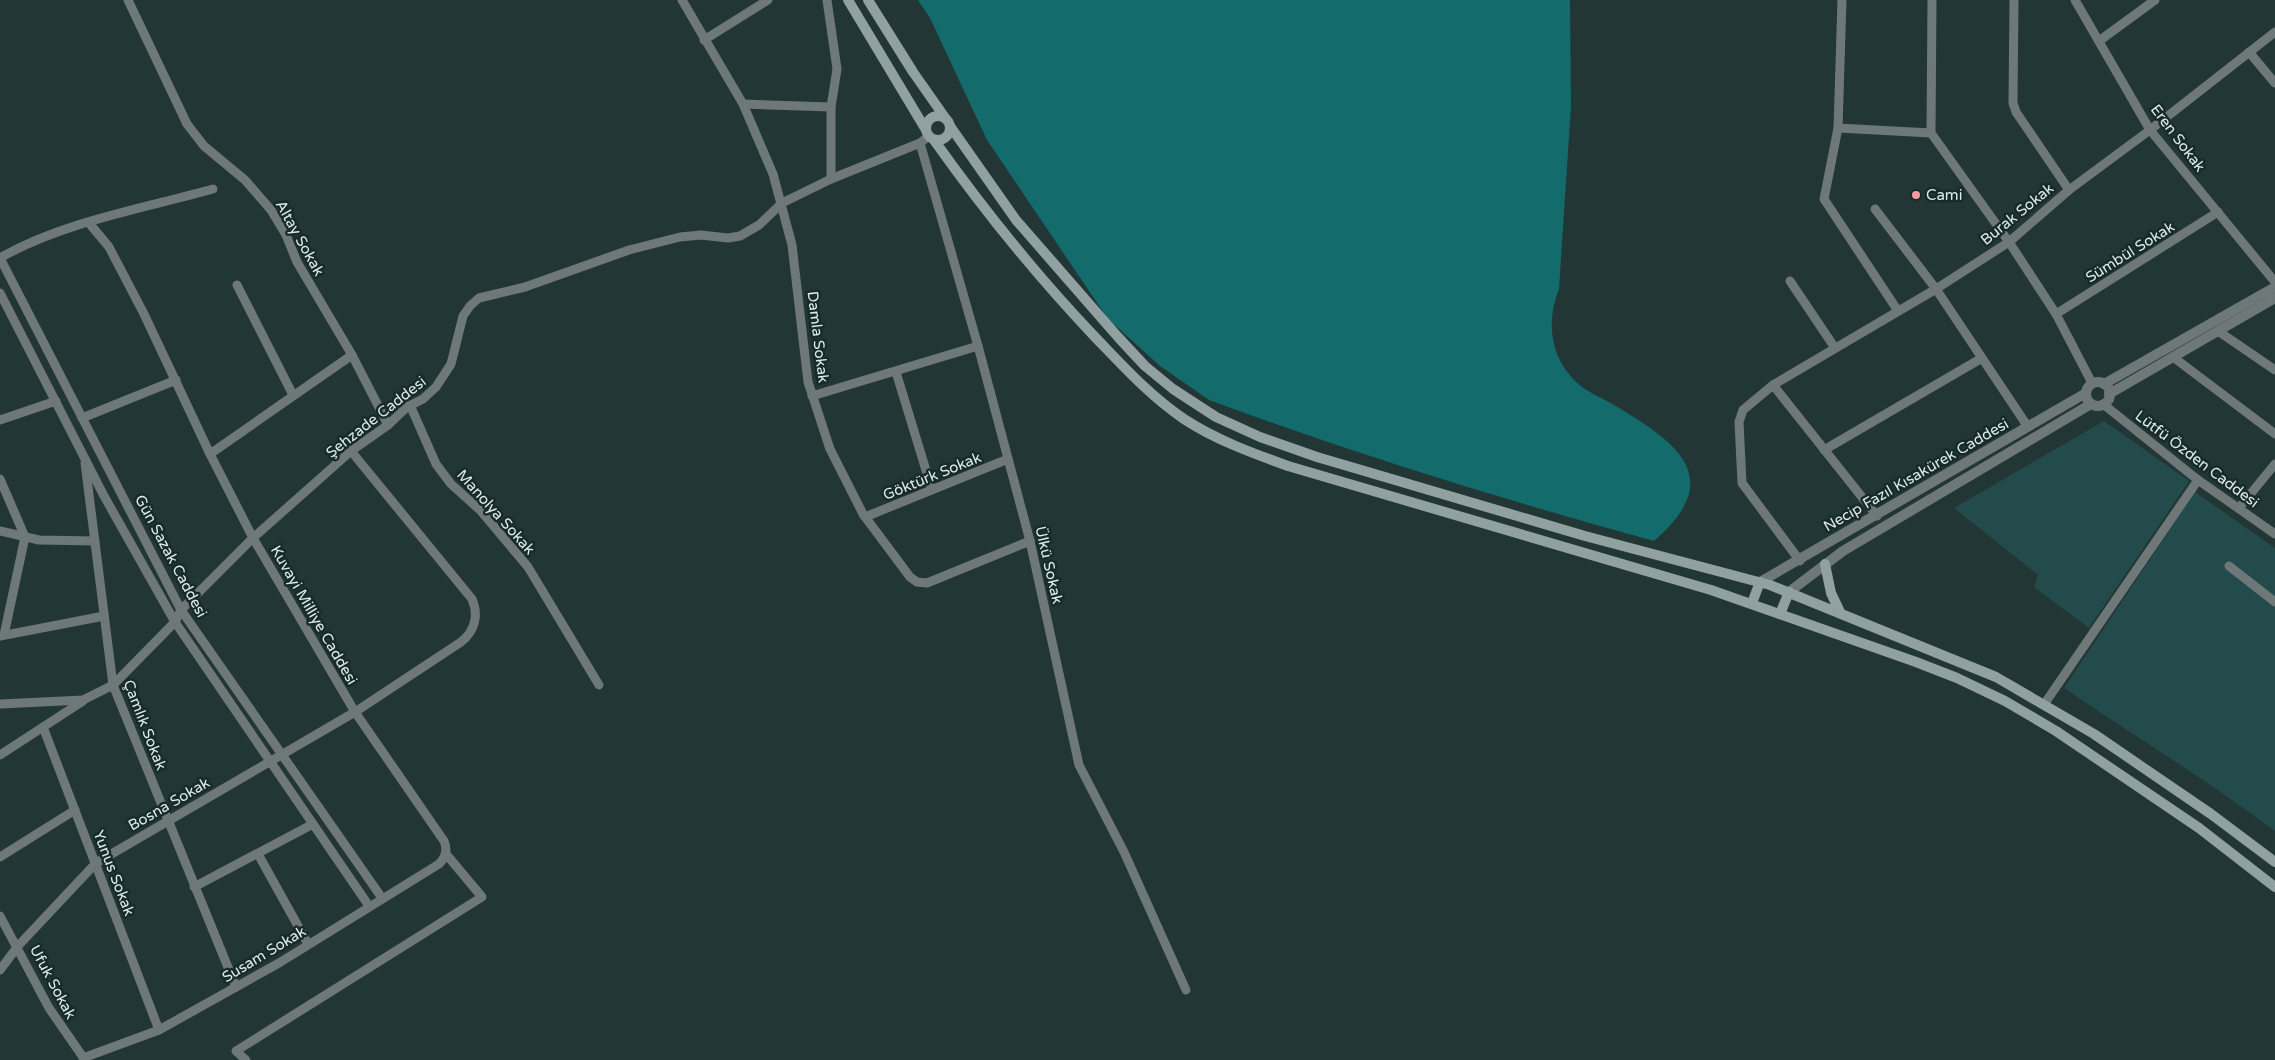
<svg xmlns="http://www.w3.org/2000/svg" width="2275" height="1060" viewBox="0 0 2275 1060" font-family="'Varela Round',sans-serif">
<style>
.green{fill:#234b4b}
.forest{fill:#136b6c}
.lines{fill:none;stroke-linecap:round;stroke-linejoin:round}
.minor{stroke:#6f7878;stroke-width:9}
.tertiary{stroke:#6f7878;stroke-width:10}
.secondary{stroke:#91a0a0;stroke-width:10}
.poi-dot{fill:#f49aa0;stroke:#182b2b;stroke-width:2}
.labels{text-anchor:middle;stroke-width:5;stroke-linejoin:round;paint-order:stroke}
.street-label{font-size:15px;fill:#dfebea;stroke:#182b2b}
.poi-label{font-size:15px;fill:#dfebea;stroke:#182b2b;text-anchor:start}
</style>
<rect width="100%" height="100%" fill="#223635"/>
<g class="green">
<path d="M2104,421L2189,481L2089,628L2034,587L2038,575L1954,508Z"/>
<path d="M2195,492L2275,548V831C2207,780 2134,736 2064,688Z"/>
</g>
<path class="forest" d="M918,0H1570L1571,106L1559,289C1546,321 1550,356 1575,381C1586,392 1601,397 1614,405C1676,442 1728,477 1654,541C1504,500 1356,454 1209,400L1160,366L1108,319L987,140L930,18Z"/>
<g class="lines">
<g class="minor">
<path d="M128,0L187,124L204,146L245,180L271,210L286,235L297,262L352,355L388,425"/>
<path d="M682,0L743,104L773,174L792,245L808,382L830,449L863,514L910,577L917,582L927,583L1030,541"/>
<path d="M827,0L837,69L831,107V179"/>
<path d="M1842,0L1838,128L1824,199L1898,311"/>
<path d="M1932,0L1931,133L2009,242L2056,314L2092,383"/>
<path d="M2014,0L2013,103L2016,112L2069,190"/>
<path d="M2075,0L2150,130L2275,282"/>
<path d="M704,40L768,0"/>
<path d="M2099,41L2155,0"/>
<path d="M2249,52L2275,83"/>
<path d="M743,104L831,107"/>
<path d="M1838,128L1931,133"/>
<path d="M929,136L920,143L978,346L1030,541L1079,765L1124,852L1186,990"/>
<path d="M1875,209L1936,289L2028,427"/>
<path d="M0,258L181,610L382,898"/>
<path d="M0,258C62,222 145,208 213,189"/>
<path d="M1790,281L1835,348"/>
<path d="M237,285L293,395"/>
<path d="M0,293L104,496L175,622L369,906"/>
<path d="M2056,314L2218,212"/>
<path d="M2218,331L2275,370"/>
<path d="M2173,357L2275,434"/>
<path d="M896,372L932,490"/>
<path d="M1773,385L1877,516"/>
<path d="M812,396L978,346"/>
<path d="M2103,404L2198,480L2275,534"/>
<path d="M410,405L436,464L451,484L481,511L528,567L599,685"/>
<path d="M82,418L176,380"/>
<path d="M0,420L56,401"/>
<path d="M1824,450L1982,358"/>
<path d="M210,454L352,355"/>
<path d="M85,463L113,685L236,987"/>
<path d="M0,479L25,537L4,635"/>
<path d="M2239,508L2275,464"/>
<path d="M865,517L1008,459"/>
<path d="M0,531L39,540L95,541"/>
<path d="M1800,561L1742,483L1739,422L1743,410L1773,385L1936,289L2009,242L2069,190L2150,130L2275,32"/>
<path d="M2229,566L2275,602"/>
<path d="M0,636L104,616"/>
<path d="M2045,703L2198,480"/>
<path d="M0,704L83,700L113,685L175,622L181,610L253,538L351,451L388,425L407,407L423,399L436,387L451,364L463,316L470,306L479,298L525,287L629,250L680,237L701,235L728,238L740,236L759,225L782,203L831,179L920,143"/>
<path d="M43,727L159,1030"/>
<path d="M0,755L83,701"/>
<path d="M258,854L308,944"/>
<path d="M0,857L75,810"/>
<path d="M194,887L313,824"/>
<path d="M0,916L49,1008L85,1060"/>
<path d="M0,970L18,946L96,863L355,712L461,642C475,631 479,615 472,599L351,451"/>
<path d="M83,1058L159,1030L279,963L439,864C446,857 448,850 444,841L355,712L253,538L210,454L144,314L109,247L89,223"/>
<path d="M246,1060L236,1051L482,897L446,854"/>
</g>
<g class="tertiary">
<circle cx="2098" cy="394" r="12"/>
<path d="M2104,384L2275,287"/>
<path d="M2109,394L2275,298"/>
<path d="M1760,582L2086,393"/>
<path d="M1789,592L1843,551L2091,404"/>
</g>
<g class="secondary">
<path d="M848,0L926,130"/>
<path d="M868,0L913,72L946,119"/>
<circle cx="938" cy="128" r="12"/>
<path d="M950,126L1016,220L1118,337L1145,366L1173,389L1216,417L1260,437L1317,457L1585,536L1770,585L1996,677L2094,734L2211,814L2275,862"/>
<path d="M934,140C983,209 1036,275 1095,337C1123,366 1150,396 1184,419C1216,440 1252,453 1288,466L1711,590L1916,662L1957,678L2005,701L2056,731L2199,828L2275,887"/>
<path d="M1825,564L1831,593L1840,612"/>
<path d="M1752,603L1760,582"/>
<path d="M1780,614L1789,592"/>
</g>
</g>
<circle class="poi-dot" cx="1916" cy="195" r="5"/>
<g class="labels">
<g class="street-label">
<text transform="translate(2178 138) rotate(53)" y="5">Eren Sokak</text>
<text transform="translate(2017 214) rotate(-39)" y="5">Burak Sokak</text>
<text transform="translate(300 238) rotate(61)" y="5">Altay Sokak</text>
<text transform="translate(2130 252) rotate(-32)" y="5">Sümbül Sokak</text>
<text transform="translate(818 337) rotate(83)" y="5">Damla Sokak</text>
<text transform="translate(376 417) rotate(-38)" y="5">Şehzade Caddesi</text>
<text transform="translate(2197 459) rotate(37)" y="5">Lütfü Özden Caddesi</text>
<text transform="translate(1916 475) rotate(-30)" y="5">Necip Fazıl Kısakürek Caddesi</text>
<text transform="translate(932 476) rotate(-22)" y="5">Göktürk Sokak</text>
<text transform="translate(496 512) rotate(48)" y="5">Manolya Sokak</text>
<text transform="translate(171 556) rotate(62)" y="5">Gün Sazak Caddesi</text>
<text transform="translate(1049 565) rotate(77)" y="5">Ülkü Sokak</text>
<text transform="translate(314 615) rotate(60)" y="5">Kuvayi Milliye Caddesi</text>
<text transform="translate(145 725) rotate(69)" y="5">Çamlık Sokak</text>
<text transform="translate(169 804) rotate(-30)" y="5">Bosna Sokak</text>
<text transform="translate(114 873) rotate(69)" y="5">Yunus Sokak</text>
<text transform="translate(264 954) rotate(-31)" y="5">Susam Sokak</text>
<text transform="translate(53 982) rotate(62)" y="5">Ufuk Sokak</text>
</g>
<g class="poi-label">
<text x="1926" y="200">Cami</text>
</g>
</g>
</svg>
